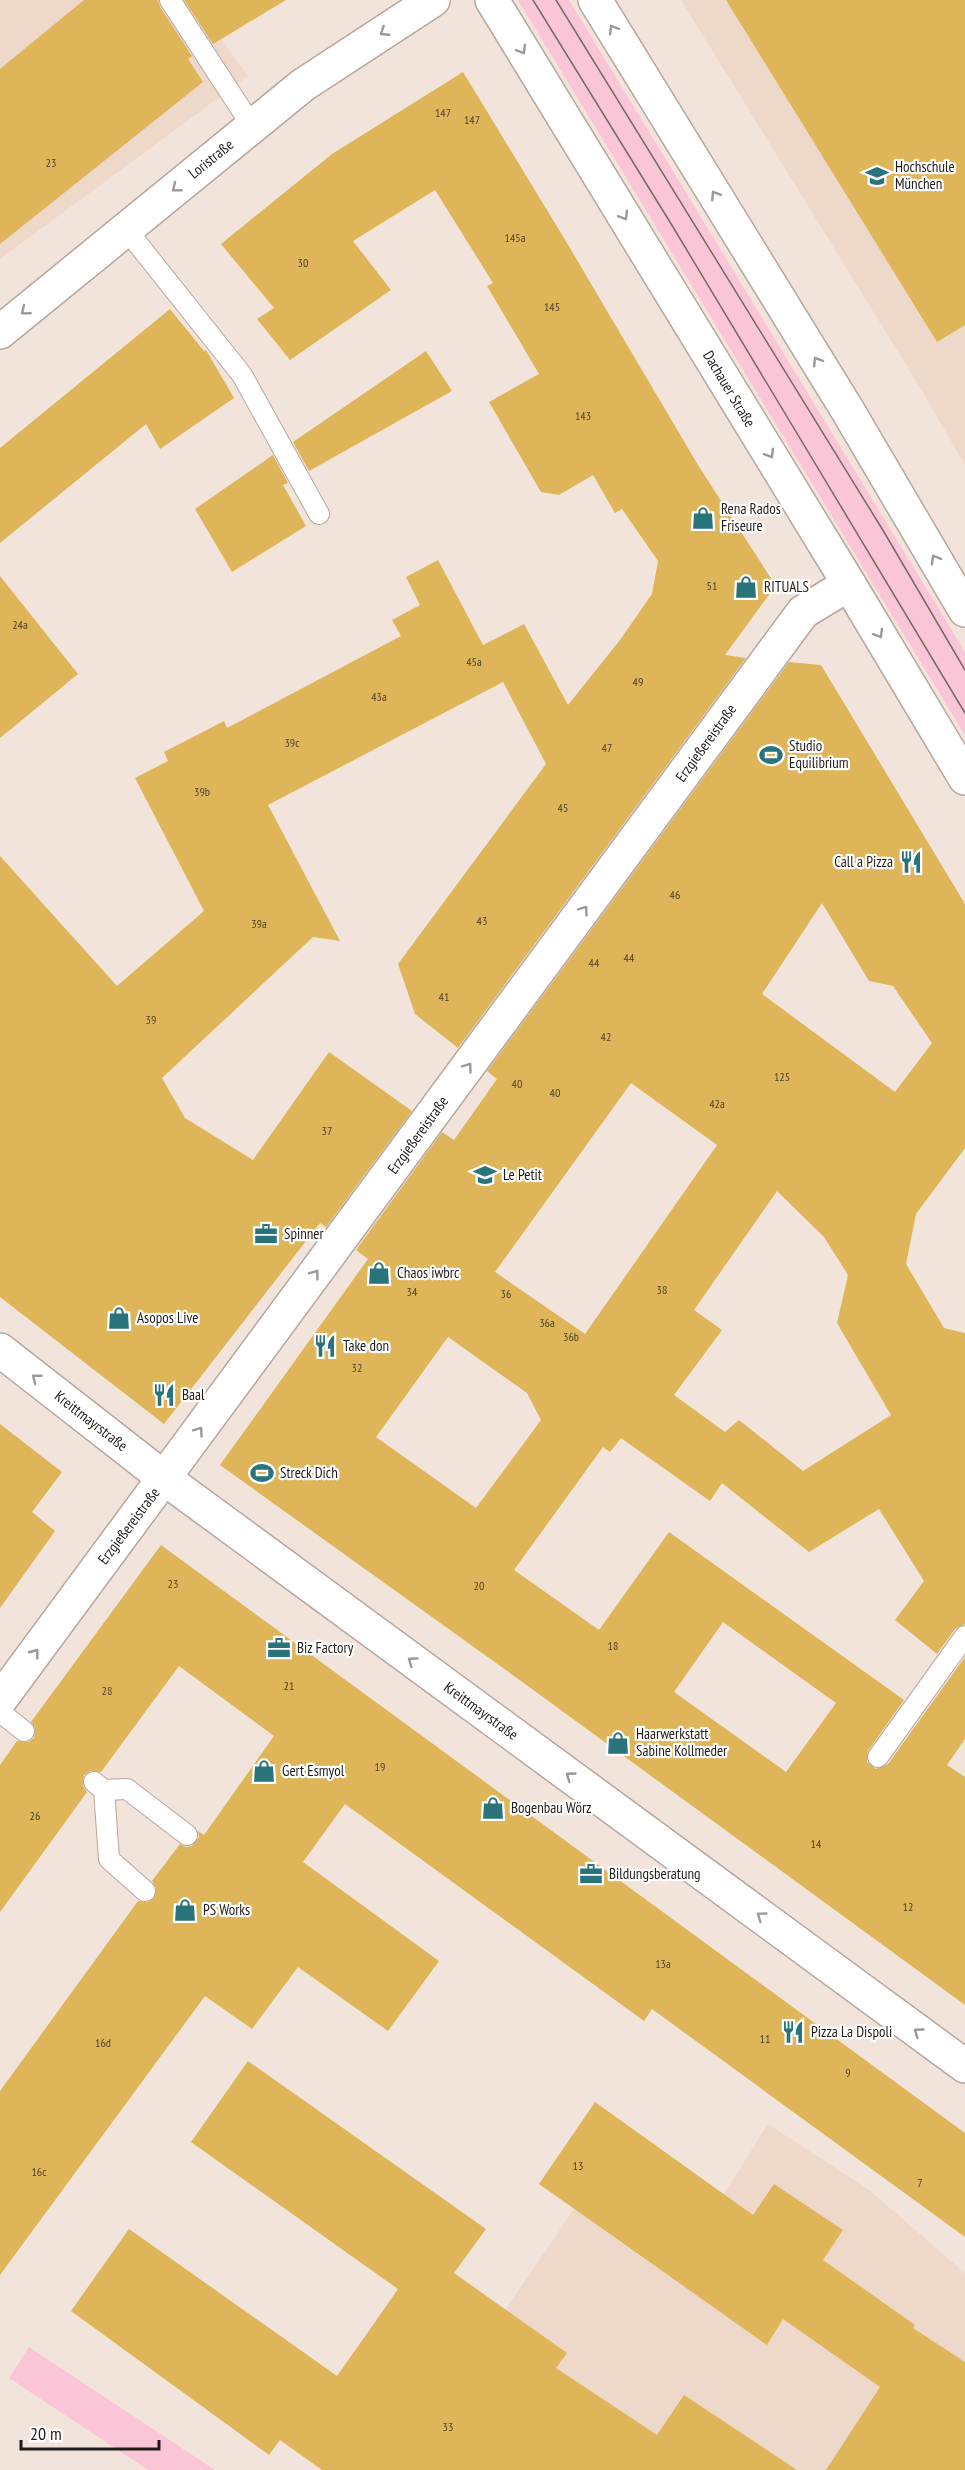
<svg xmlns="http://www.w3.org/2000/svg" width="965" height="2470" viewBox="0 0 965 2470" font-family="'PT Sans Narrow',sans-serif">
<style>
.built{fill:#eed8ca}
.green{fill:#fac5d7}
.building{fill:#deb559;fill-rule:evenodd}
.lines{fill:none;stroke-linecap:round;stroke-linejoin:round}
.lane-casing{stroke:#b5a79f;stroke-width:22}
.street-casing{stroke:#b5a79f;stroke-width:36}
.secondary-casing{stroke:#b5a79f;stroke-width:36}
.lane{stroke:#fff;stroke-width:20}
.street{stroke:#fff;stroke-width:33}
.secondary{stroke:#fff;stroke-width:33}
.tram{stroke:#726a64;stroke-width:1.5}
.oneway{stroke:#9b9998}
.labels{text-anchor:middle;stroke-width:4.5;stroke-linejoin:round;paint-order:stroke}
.number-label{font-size:12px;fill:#504229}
.street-label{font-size:15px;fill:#211c19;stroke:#fff}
.poi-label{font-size:15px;fill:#211c19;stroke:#fff;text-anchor:start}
</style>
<rect width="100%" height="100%" fill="#f2e4da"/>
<g class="built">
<path d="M0,0H193L248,76L0,259Z"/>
<path d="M681,0H965V465L916,381Z"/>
<path d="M768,2124L869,2190L965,2273V2470H536L440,2406L574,2209L671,2278Z"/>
</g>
<g class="green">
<path d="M518,0H569L965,652V735Z"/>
<path d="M29,2347L215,2470H148L9,2378Z"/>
</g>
<g class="building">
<path d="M84,0H158L160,7L192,56L188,59L203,82L0,244V69Z"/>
<path d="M184,0H286L213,44Z"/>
<path d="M726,0H965V325L937,342Z"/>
<path d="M463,72L564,238L698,465L772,580L771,592L725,655L746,658L458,1048L415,1014L398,964L546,764L503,682L268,805L340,941L313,937L162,1078L185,1118L253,1160L329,1052L412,1111L326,1227L320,1223L164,1424L0,1297V856L117,986L204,911L135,778L168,761L164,752L224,721L227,728L401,636L392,620L420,605L406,577L438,560L483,645L524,624L568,705L620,640L652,594L658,561L622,509L615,513L593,475L559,495L541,492L489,402L539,374L487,286L493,283L435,190L353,241L391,290L290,360L257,319L274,308L221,244L332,154Z"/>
<path d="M170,309L204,351L206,350L234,398L160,449L146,424L0,543V448Z"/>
<path d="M426,351L452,391L309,471L293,442Z"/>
<path d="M273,455L288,483L283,485L306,526L232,572L195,509Z"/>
<path d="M0,576L78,674L0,738Z"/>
<path d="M789,662L821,665L965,904V1148L916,1214L906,1264L944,1328L965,1333V1624L955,1629L937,1654L895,1620L924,1581L879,1509L809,1552L722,1483L710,1501L621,1438L610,1452L603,1447L514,1570L599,1630L669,1532L904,1700L868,1751L867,1762L876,1769L888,1764L965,1657V1739L947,1765L965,1777V2005L521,1681L220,1465L368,1259L356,1250L442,1132L454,1140L497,1079L487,1071ZM822,903L869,981L893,986L932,1043L895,1092L762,994ZM631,1083L717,1145L585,1334L495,1272ZM777,1191L824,1237L848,1275L837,1323L891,1415L803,1471L739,1420L725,1432L674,1395L722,1330L694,1310ZM448,1337L527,1393L541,1420L476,1508L376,1437ZM723,1622L836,1703L786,1772L674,1692Z"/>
<path d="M0,1424L62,1472L32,1512L55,1531L0,1608Z"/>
<path d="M161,1545L965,2133V2237L652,2009L644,2021L345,1804L303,1862L439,1961L388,2031L298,1967L252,2029L205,1996L0,2275V2091L138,1901L148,1902L154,1898L156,1888L152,1881L180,1844L186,1847L192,1846L199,1837L198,1831L204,1835L274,1736L179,1666L101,1772L90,1771L84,1775L83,1786L87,1792L0,1912V1765L17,1741L28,1742L34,1738L35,1727L31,1722Z"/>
<path d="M248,2061L486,2229L454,2273L567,2353L556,2368L657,2435L684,2395L797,2470H322L280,2440L269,2455L71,2311L129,2229L337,2376L366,2335L398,2289L191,2142Z"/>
<path d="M595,2102L753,2215L774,2184L843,2230L823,2260L915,2325L913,2328L965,2362V2470H826L880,2387L783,2319L767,2345L539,2184Z"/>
</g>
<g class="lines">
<g class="lane-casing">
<g id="lane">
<path d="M170,0L252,126"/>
<path d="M126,229L242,375L319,514"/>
<path d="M0,1712L24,1731"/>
<path d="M878,1757L965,1636"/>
<path d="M94,1782L104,1790L109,1859L145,1891"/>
<path d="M104,1790L127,1789L187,1835"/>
</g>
</g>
<g class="street-casing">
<g id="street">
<path d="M0,332L303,85L433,0"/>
<path d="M0,1350L164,1478L965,2066"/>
<path d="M0,1700L803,612L849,584"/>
</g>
</g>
<g class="secondary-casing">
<g id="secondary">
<path d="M492,0L849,584L965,778"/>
<path d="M595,0L848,411L965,610"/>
</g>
</g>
<use href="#lane" class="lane"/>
<use href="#street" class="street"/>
<use href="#secondary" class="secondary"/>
<g class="tram">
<path d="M533,0L673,227L965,713"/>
<path d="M556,0L884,532L965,670"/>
</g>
</g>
<defs><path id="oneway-chevron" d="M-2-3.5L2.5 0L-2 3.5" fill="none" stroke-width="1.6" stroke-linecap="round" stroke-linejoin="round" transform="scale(1.5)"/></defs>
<g class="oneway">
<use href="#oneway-chevron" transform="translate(613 29) rotate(-122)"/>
<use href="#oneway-chevron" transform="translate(384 32) rotate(147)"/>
<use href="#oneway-chevron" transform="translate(522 50) rotate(59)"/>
<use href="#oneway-chevron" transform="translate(176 188) rotate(141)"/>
<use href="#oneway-chevron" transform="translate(715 195) rotate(-122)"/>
<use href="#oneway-chevron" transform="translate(624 216) rotate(59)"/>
<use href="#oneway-chevron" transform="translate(25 311) rotate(141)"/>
<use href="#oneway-chevron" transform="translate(817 361) rotate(-122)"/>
<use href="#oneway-chevron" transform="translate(770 454) rotate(59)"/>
<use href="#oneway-chevron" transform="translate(935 559) rotate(-120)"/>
<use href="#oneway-chevron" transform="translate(879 634) rotate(59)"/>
<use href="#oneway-chevron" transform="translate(584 910) rotate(-54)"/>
<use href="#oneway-chevron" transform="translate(468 1067) rotate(-54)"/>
<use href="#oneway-chevron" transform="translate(315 1274) rotate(-54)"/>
<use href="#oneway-chevron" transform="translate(36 1378) rotate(-142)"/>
<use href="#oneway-chevron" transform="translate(199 1431) rotate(-54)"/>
<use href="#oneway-chevron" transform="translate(35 1653) rotate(-53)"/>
<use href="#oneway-chevron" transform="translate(412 1661) rotate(-144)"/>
<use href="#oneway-chevron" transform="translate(570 1776) rotate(-144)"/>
<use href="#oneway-chevron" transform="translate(761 1916) rotate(-144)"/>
<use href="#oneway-chevron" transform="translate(918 2032) rotate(-144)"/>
</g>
<defs>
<g id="university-bare" transform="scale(1.8)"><path d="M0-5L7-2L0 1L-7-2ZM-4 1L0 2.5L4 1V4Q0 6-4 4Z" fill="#29737a" stroke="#fff" stroke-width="2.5" paint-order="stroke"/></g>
<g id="shop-bare" transform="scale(1.8)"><path d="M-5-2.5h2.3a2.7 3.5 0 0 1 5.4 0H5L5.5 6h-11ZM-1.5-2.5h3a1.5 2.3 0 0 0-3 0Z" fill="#29737a" stroke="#fff" stroke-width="2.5" paint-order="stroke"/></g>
<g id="stadium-bare" transform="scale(1.8)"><path d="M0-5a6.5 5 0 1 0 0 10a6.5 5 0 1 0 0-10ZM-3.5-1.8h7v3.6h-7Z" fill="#29737a" stroke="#fff" stroke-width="2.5" paint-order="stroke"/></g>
<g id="restaurant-bare" transform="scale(1.8)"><path d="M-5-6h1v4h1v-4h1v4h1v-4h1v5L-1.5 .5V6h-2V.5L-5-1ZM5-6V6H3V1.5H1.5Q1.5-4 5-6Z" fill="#29737a" stroke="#fff" stroke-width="2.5" paint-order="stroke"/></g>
<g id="school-bare" transform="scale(1.8)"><path d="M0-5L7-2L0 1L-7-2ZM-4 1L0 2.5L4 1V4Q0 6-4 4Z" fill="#29737a" stroke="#fff" stroke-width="2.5" paint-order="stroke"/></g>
<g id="office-bare" transform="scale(1.8)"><path d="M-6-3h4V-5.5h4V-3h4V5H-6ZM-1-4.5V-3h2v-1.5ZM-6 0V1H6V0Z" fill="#29737a" stroke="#fff" stroke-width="2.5" paint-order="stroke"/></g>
</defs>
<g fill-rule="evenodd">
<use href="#university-bare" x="877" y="176"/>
<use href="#shop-bare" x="703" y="518"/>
<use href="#shop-bare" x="746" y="587"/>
<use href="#stadium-bare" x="771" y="755"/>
<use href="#restaurant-bare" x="911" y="862"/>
<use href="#school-bare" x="485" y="1175"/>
<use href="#office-bare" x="266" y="1234"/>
<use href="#shop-bare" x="379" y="1273"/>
<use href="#shop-bare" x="119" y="1318"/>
<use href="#restaurant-bare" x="325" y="1346"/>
<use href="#restaurant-bare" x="164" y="1395"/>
<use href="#stadium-bare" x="262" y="1473"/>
<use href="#office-bare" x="279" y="1648"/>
<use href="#shop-bare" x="618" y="1743"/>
<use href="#shop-bare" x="264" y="1771"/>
<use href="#shop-bare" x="493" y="1808"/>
<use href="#office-bare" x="591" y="1874"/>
<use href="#shop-bare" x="185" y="1910"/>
<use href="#restaurant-bare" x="793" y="2032"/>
</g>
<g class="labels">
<g class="number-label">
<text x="443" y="117">147</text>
<text x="472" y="124">147</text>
<text x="51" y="167">23</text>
<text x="515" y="242">145a</text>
<text x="303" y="267">30</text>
<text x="552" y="311">145</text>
<text x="583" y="420">143</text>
<text x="712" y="590">51</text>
<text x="20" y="629">24a</text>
<text x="474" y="666">45a</text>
<text x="638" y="686">49</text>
<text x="379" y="701">43a</text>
<text x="292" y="747">39c</text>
<text x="607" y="752">47</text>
<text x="202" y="796">39b</text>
<text x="563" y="812">45</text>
<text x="675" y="899">46</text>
<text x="482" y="925">43</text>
<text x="259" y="928">39a</text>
<text x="629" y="962">44</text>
<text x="594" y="967">44</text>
<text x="444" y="1001">41</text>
<text x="151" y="1024">39</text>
<text x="606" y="1041">42</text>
<text x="782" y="1081">125</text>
<text x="517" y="1088">40</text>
<text x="555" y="1097">40</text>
<text x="717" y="1108">42a</text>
<text x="327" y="1135">37</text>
<text x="662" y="1294">38</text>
<text x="412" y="1296">34</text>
<text x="506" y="1298">36</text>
<text x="547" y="1327">36a</text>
<text x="571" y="1341">36b</text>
<text x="357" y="1372">32</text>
<text x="173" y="1588">23</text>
<text x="479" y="1590">20</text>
<text x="613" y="1650">18</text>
<text x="289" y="1690">21</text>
<text x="107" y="1695">28</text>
<text x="380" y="1771">19</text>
<text x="35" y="1820">26</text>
<text x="816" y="1848">14</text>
<text x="908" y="1911">12</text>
<text x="663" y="1968">13a</text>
<text x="765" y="2043">11</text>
<text x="103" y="2047">16d</text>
<text x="848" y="2077">9</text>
<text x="578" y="2170">13</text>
<text x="39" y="2176">16c</text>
<text x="920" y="2187">7</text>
<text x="448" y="2431">33</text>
</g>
<g class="street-label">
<text transform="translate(211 159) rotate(-39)" y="5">Loristraße</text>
<text transform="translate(729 389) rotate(59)" y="5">Dachauer Straße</text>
<text transform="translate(706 743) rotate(-54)" y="5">Erzgießereistraße</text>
<text transform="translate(418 1135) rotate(-54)" y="5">Erzgießereistraße</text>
<text transform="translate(91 1421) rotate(38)" y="5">Kreittmayrstraße</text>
<text transform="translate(129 1526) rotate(-53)" y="5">Erzgießereistraße</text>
<text transform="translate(481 1711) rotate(36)" y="5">Kreittmayrstraße</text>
</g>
<g class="poi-label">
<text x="895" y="172">Hochschule<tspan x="895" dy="17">München</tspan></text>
<text x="721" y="514">Rena Rados<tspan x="721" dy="17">Friseure</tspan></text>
<text x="764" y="592">RITUALS</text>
<text x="789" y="751">Studio<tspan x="789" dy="17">Equilibrium</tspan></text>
<text x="893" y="867" text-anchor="end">Call a Pizza</text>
<text x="503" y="1180">Le Petit</text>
<text x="284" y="1239">Spinner</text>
<text x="397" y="1278">Chaos iwbrc</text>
<text x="137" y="1323">Asopos Live</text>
<text x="343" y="1351">Take don</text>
<text x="182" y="1400">Baal</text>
<text x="280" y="1478">Streck Dich</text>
<text x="297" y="1653">Biz Factory</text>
<text x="636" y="1739">Haarwerkstatt<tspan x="636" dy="17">Sabine Kollmeder</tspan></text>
<text x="282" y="1776">Gert Esmyol</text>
<text x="511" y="1813">Bogenbau Wörz</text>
<text x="609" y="1879">Bildungsberatung</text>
<text x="203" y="1915">PS Works</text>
<text x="811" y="2037">Pizza La Dispoli</text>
</g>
</g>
<path d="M21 2440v9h138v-9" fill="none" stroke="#211c19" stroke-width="3"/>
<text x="30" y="2440" font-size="18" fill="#211c19" stroke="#ffffff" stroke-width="4.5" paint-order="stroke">20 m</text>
</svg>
